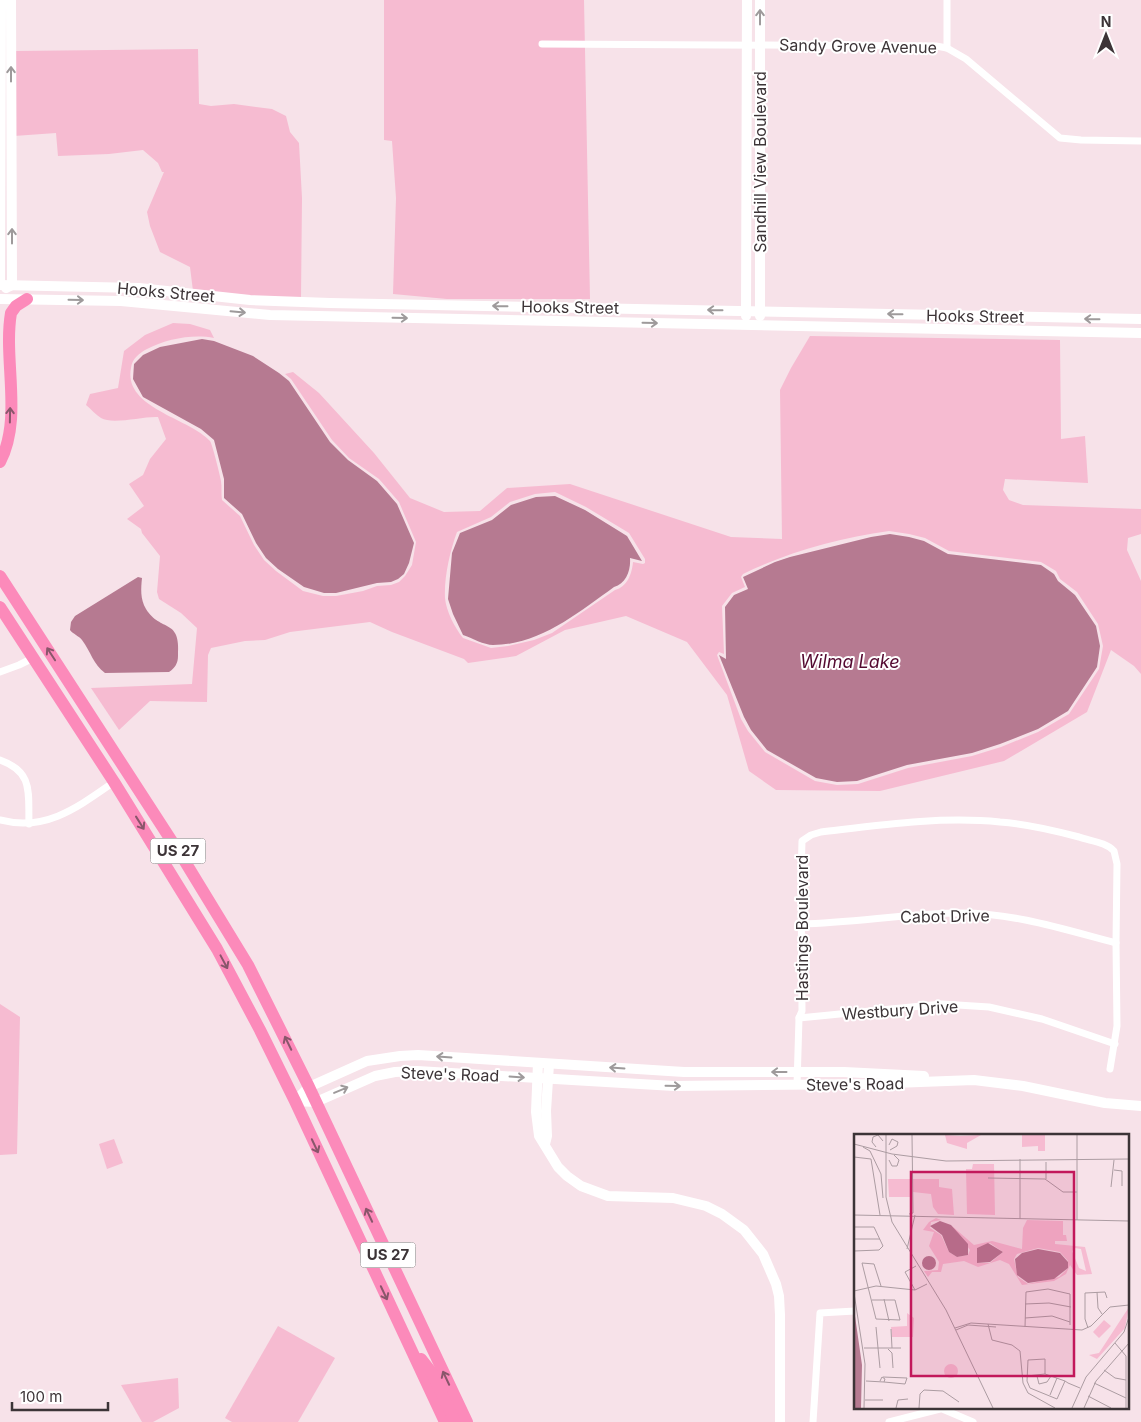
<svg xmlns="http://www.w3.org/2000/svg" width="1141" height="1422" viewBox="0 0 1141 1422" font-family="Inter,sans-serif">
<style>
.green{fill:#f6bbd1;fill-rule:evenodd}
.water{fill:#b67a91}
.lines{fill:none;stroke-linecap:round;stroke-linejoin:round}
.street{stroke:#fff;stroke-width:7}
.secondary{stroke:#fff;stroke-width:10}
.highway{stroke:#fc8aba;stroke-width:12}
.oneway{stroke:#9e9a9b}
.oneway2{stroke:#89566b}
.labels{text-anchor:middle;stroke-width:4;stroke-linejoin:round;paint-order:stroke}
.shield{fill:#fff;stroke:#767173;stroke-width:1}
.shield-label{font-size:15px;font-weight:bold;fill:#3c3437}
.street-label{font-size:16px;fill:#3c3437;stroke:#fff}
.water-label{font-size:18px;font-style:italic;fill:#550a31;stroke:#fff}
.inset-road{fill:none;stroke:#ac9ca2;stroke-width:1}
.view{fill:#c2185b;fill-opacity:0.15;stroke:#c2185b;stroke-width:2.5}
.inset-edge{fill:none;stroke:#3c3437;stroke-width:2.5}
</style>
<rect width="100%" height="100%" fill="#f7e2e9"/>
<g class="green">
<path d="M384,0H584L590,299H447L393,294L396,198L392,141L384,140Z"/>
<path d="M198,49L199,104L211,106L234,104L272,109L286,116L290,132L299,143L302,198L301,298L251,297L193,291L190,267L160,252L150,226L147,212L164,172H162L158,163L143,150L109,154L58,156L56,133L14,136L15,51Z"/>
<path d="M173,323L190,324L210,330L214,338C192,334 167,339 147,349C139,353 132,359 131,368C123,408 189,418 210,441C212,443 220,475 221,481C222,487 221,493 222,500L240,516L254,545L264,560L276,571L303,591L323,596H336L363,591L377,586L391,585L399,582L405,576L412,565L416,542L399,502L379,479L349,458L332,440L291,379L285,374L293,372L319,393L374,453L410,498L444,512L480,511L507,488L570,484L731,537L782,539L780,390L791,368L810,336L1060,340L1061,439L1085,436L1088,483L1005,479L1003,490L1009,500L1023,505L1141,509V534L1128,538L1127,550L1141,581V674L1134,666L1111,650L1087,712L1004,761L880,791L776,790L749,771L727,695L687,642L626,616L565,630L516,656L468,663L464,659L392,632L370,622L290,632L265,640L245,641L211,648L208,655L207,702L150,701L119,730L91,688L192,684L197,628L181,613L159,599L157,592L160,556L142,533L141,529L127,519L144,506L129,484L143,475L150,459L166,439L158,417C143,416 113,425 101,418C96,415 91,409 86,405L90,394L118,388L124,351L145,335ZM555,492L586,507L629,533L645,559V563L643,564L633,562C632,574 627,587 615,590L552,633L534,640L508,646L491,648L463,638C455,628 446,611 445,598C444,577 450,551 457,532L491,517L510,502L535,494ZM889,531L909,534L925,538L949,551L1041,562L1056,571L1060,579L1077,592L1098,624L1103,646L1099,669L1069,714L1038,732L1001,747L972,756L908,768L858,784L837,785L815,781L765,752L748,731L741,719L717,655L719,652L724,654L722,606L732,593L745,587L741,577L743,574C788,552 839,538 889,531Z"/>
<path d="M0,1004L20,1017L17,1154L0,1155Z"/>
<path d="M114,1139L123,1163L107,1169L99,1144Z"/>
<path d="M278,1326L335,1358L298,1422H232L225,1418Z"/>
<path d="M178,1378L179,1408L153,1422H142L121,1385Z"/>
</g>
<g class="water">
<path d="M202,339L214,341L253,356L279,373L289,381L330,442L348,460L377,481L397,504L414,543L409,563L404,574L398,579L391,582L377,583L336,593H324L304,587L278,569L266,558L256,543L242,514L224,498V479L214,440L201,429L143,397L133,379L134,364L143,355L160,347Z"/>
<path d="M555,496L585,510L627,536L642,561L630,558C631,570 626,584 614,587C578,613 539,645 493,645C484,645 472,638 463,635L453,614L448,599L452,553L460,533L492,520L511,505L536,497Z"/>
<path d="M890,534L909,537L924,541L948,554L1041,565L1054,574L1058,581L1075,595L1096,626L1100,646L1097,667L1068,711L1038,729L1000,744L972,753L907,765L857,781L837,782L816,778L767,750L751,730L744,717L719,655L726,659L725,607L734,595L748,589L743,577L775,562L790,557L871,537Z"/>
<path d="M138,577L142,578C141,588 140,599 146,609C161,633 181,617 178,656C178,663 175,668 169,672L105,673C93,664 91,652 82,640C79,636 73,634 70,630L71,622L75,616Z"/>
</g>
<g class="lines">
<g class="street">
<path d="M542,44L936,46L947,48L966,59L1060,138L1081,140L1141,141"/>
<path d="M947,48V0"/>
<path d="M0,672L19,665L33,658"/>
<path d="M0,760C34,772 28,793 29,824"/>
<path d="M0,820C46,832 78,807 114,782"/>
<path d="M801,924C855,923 908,913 962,913C1014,913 1066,930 1116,943"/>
<path d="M799,1018L942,1004L989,1007L1042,1019L1115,1044"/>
<path d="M797,1085L799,1018L802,1011L801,878L802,841L811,835L821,832C880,825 941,816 1000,822C1027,824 1053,830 1079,837C1090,841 1106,842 1114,851L1117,864L1116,943L1117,1026L1110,1069"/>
<path d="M940,1408L973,1422"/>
<path d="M813,1422L820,1313L855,1311"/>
<path d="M889,1422L940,1409"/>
</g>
<g class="secondary">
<path d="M0,285L139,288L250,300L330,303L1141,319"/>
<path d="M0,285L1,0"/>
<path d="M6,288L12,285L11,0"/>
<path d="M0,299L121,301L270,315L1141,333"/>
<path d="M746,316L747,0"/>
<path d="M760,316V0"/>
<path d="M538,1063L536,1112L539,1136L558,1167L567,1176L581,1186L608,1196L673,1198L706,1206L722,1214L744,1230L763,1254L776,1284L779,1296L780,1315V1422"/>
<path d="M295,1101L316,1102L375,1076L395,1072L417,1071L674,1086L867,1084L974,1080L1023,1086L1105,1103L1141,1106"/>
<path d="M295,1101L309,1087L367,1061L400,1056L418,1055L684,1072H844L924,1076"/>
<path d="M545,1144L547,1136L546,1111L549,1064"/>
</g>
<g class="highway">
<path d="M0,462C23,418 3,360 11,313L16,306L27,299"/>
<path d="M0,576L184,860L248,965L309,1087L467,1422"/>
<path d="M0,607L114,782L217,949L260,1030L295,1101L445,1422"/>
<path d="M421,1359L432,1373L455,1422"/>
</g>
</g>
<defs><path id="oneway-shaft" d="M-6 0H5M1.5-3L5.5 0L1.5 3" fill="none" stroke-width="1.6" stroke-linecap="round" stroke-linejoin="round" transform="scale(1.25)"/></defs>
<g class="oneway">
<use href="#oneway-shaft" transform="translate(760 17) rotate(-90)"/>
<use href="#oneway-shaft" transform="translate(11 74) rotate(-90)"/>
<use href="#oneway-shaft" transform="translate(12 236) rotate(-90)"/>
<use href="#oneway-shaft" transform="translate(76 300) rotate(1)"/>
<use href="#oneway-shaft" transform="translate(500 306) rotate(-179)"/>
<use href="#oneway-shaft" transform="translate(715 310) rotate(-179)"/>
<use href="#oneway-shaft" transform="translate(238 312) rotate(5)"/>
<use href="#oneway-shaft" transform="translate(895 314) rotate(-179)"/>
<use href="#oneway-shaft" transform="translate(400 318) rotate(1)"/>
<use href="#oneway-shaft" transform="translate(1092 319) rotate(-179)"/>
<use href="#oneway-shaft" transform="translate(650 323) rotate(1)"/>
<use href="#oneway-shaft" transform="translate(444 1057) rotate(-176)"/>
<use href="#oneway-shaft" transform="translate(617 1068) rotate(-176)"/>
<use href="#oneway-shaft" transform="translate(779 1072) rotate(-180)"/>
<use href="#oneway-shaft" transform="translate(517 1077) rotate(4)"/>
<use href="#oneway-shaft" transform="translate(673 1086) rotate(1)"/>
<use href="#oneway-shaft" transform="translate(341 1090) rotate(-23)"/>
</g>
<g class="oneway2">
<use href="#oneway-shaft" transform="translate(10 415) rotate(-89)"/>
<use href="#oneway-shaft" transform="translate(51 654) rotate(-123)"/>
<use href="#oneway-shaft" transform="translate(140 823) rotate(58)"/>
<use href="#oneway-shaft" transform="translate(224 962) rotate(62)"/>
<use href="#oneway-shaft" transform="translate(288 1043) rotate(-116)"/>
<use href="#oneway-shaft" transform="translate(315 1146) rotate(65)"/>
<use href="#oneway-shaft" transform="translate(369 1215) rotate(-115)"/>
<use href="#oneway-shaft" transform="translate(384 1293) rotate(65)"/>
<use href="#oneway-shaft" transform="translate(446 1378) rotate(-115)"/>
</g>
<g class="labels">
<g class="shield">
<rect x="150.5" y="838.5" width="55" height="25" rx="4"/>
<rect x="360.5" y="1242.5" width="55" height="25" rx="4"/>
</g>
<g class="shield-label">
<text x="178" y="856">US 27</text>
<text x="388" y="1260">US 27</text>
</g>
<g class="street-label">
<text transform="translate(858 46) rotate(1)" y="6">Sandy Grove Avenue</text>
<text transform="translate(760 162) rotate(-90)" y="6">Sandhill View Boulevard</text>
<text transform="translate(166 292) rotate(5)" y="6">Hooks Street</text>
<text transform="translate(570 307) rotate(1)" y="6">Hooks Street</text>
<text transform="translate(975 316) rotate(1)" y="6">Hooks Street</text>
<text transform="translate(945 916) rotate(-1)" y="6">Cabot Drive</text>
<text transform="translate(802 928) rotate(-90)" y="6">Hastings Boulevard</text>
<text transform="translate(900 1010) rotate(-4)" y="6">Westbury Drive</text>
<text transform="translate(450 1074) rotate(2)" y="6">Steve's Road</text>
<text transform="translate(855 1084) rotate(-1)" y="6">Steve's Road</text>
</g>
<g class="water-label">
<text x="850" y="668">Wilma Lake</text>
</g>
</g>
<g transform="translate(854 1134)">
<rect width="275" height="275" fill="#f7e2e9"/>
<path d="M91,1L106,2L127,1L113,9V15L93,9ZM168,1H191V17H184V12L168,13ZM119,30H140L141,81L113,80L112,35H118ZM34,45H57L56,63H35ZM59,45H85V53L98,55L100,81L84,80L79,73L77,60L59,58ZM82,84L87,86L77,88L76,94L87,101L95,118L103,123L114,121L116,116L98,92L120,111L138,107L168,115L169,94L173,86L209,87V101H212L213,107H201V110L231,113L238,140L223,141L216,131L212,140L200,147L168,151L155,130L146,126L124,133L110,127L89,130L87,138H78L74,143L70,137L84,136L85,128L75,112L80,98L69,96L75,88ZM136,109L149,118L136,129H123V114ZM184,114L206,118L214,127V134L205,143L174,150L164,143L160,125L163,120ZM221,114L227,115L232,137L225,134L218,117ZM275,173L271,194L243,225L235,221L245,219ZM53,179L60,184L59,203H38L37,193L53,192ZM250,186L257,192L245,204L239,198ZM90 237a7 7 0 1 1 14 0a7 7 0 1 1-14 0Z" fill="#f6bbd1" fill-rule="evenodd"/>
<path d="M86,87L97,91L114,110V121L103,123L95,118L88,101L76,92ZM134,109L149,118L136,128L123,129V114ZM184,115L206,119L214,128V134L200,145L174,149L163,141L161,125L168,119ZM68 129a7 7 0 1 1 14 0a7 7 0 1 1-14 0ZM0,175L8,231L7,274H0Z" fill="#b67a91"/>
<path class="inset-road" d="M32,1V63L38,88L92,176L139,274M223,1V86M0,10L38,20L92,27L275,25M35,11L38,5L44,8L43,12L36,16M9,13L16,17L27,40L29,64M22,13L18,8L19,3L24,1L29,7M0,23L17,25L26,81M35,26L38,32H43L45,26L40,21M260,36L268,37V52M134,44L191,45L209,58H223M192,45V28M257,53L260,26M55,80L59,79L58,1M0,81L275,87M166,85V25M0,93H20L29,112L25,116L0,117M0,105H26M53,115L61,81M61,156L51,138L62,132M0,157L22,152L61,156L73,150M243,158L244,174L248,180M0,159L11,230L10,274M30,165L35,187M18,166H41L46,186L22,185L8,129L20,130L27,152M171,170L195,169L217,173M171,184L198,182L216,188M134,190L138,206L158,211L166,217L169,249L174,259L201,274M22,193L24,214M171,193L172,158L194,155L216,160V191M101,194L117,189L228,196L237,192L256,173L275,171M234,194L231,185V159L251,158L253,164M37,195L38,214M102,196L114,191L142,193M261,209L272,222V274M10,214H47M24,214L26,234M34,215L38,219L39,234M250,236L261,244L272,246M173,242L191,240M183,242L185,250L193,248L197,242M29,243L53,244L51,250L30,248M12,247L30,248L31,245L28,243L26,247M211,247L203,265L176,254L173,247L174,226L191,225V240L211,247L214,249L226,254M240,249L272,264M196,261L203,244M234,262L257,274M11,266H29M42,274L44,266L54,265M65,274L66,260L70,256L89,257L105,268M218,274L232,243L270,198L275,183M230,274L242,247L275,209"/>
<path class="view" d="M57,38H220V242H57Z"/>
<rect width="275" height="275" class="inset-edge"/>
</g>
<g transform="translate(1106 35)" stroke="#ffffff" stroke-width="4" paint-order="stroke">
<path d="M0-4L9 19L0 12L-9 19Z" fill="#3c3437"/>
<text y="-8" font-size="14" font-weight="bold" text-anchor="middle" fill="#3c3437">N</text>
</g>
<path d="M12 1402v8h96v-8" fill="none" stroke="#3c3437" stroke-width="2.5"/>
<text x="20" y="1402" font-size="15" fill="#3c3437" stroke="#ffffff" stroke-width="4" paint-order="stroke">100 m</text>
</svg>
